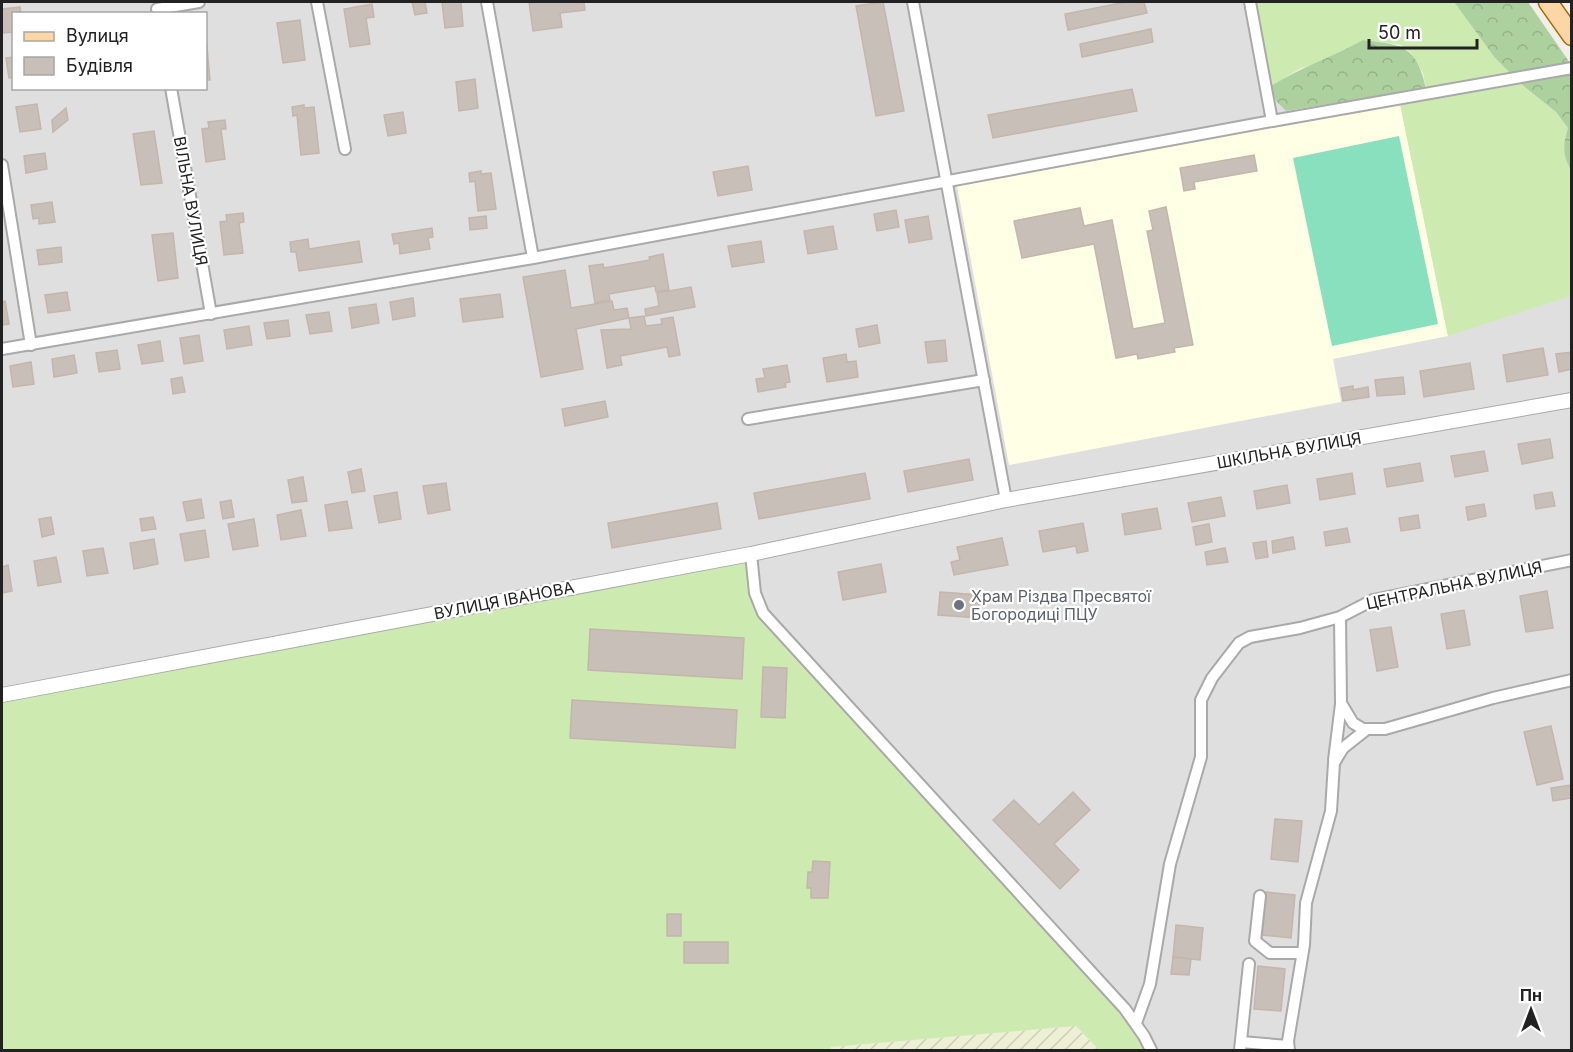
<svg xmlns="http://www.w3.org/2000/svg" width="1573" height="1052" viewBox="0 0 1573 1052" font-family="Inter,sans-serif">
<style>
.residential{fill:#e0dfdf;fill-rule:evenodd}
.education{fill:#ffffe5}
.farmland{fill:url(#farmland-furrows)}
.grass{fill:#cdebb0}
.forest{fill:url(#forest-crowns)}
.pitch{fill:#88e0be}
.building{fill:#c7bfb8;stroke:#c4b6ab;stroke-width:1.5}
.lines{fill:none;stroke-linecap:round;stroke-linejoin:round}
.minor-casing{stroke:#a9a9a9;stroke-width:14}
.tertiary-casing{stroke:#a9a9a9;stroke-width:16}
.primary-casing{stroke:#a06b00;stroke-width:21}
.minor{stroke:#fff;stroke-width:10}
.tertiary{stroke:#fff;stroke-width:14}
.primary{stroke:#fcd6a4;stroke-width:18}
.worship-dot{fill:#6b7280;stroke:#fff;stroke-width:2}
.labels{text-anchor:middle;stroke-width:4.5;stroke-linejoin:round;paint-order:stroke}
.street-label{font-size:16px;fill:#222;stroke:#fff}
.worship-label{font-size:16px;fill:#5b616d;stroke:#fff;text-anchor:start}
</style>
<defs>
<pattern id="farmland-furrows" width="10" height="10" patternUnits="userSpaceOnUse" patternTransform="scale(1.5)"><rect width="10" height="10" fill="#eef0d5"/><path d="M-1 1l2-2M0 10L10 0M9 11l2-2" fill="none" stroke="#ccceb7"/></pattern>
<pattern id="forest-crowns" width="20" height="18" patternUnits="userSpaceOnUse" patternTransform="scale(1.5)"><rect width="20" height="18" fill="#add19e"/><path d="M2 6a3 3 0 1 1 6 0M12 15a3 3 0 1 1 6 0" fill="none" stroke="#95b388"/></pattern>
</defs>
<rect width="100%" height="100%" fill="#f2efe9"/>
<path class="residential" d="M2,2H1254L1276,101L1286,111L1570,63L1571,1050H1151L1144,1036L2,694ZM14,14H206V88H14Z"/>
<path class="education" d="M1400,104L1448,336L1333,359L1341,402L1009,465L957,186Z"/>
<path class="farmland" d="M1076,1026L1099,1050H831V1047Z"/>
<g class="grass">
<path d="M1254,2H1454L1495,58L1510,73L1426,88L1423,73L1411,53L1401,45L1363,40L1326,61L1301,68L1271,86Z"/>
<path d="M1520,83L1556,112L1568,128C1563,144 1562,156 1571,169V296L1448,336L1400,104Z"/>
<path d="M751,554L756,601L1125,1009L1151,1050H1099L1076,1026L831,1047V1050H2V694Z"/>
</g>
<g class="forest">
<path d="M1454,2H1528L1570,63L1510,73L1495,58Z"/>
<path d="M1363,40C1403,45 1416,45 1426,88L1286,111L1276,101L1271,86C1301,67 1333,57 1363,40Z"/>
<path d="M1571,73V169C1562,156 1563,144 1568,128L1556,112L1520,83Z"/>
</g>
<path class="pitch" d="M1399,136L1438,324L1332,346L1293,158Z"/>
<g class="building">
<path d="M412,2H425L427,13L415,15Z"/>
<path d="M442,2H461L463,26L445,28Z"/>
<path d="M529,2H584L585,10L560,13L562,27L533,31Z"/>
<path d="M883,2L904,111L876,116L856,6Z"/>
<path d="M1126,2H1144L1147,13L1068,30L1065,14Z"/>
<path d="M372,4L374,17L366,18L370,44L350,47L344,9Z"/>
<path d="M20,7L21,14H14V32L2,33V9Z"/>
<path d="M300,20L305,60L283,63L277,23Z"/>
<path d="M1151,29L1153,42L1082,57L1080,44Z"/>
<path d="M206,36L210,80H206Z"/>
<path d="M14,57V77L9,78L6,58Z"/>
<path d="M475,79L478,108L459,111L456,82Z"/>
<path d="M1132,89L1137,111L993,138L988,115Z"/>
<path d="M37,104L41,129L20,132L16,107Z"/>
<path d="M304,105V108L314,107L319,153L301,155L297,115L293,116L292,107Z"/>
<path d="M66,108L68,120L53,132L52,120Z"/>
<path d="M403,112L406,133L388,136L384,115Z"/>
<path d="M225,120L226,129H221L225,159L206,162L202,129L209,128L208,122Z"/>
<path d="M154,131L162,183L141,185L133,134Z"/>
<path d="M45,153L47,169L26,173L24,156Z"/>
<path d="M1254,155L1257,171L1194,182L1195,189L1184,191L1180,168Z"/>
<path d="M748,166L752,190L718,196L713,172Z"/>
<path d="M481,171V174L491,173L496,209L478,211L475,181L470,182L469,173Z"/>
<path d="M52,202L55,222L39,224V218L33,219L31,205Z"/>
<path d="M1166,207L1193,345L1174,348L1175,352L1138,359L1137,354L1116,358L1094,244L1022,258L1014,221L1080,208L1084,226L1112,220L1133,329L1165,323L1147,231L1153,230L1149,211Z"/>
<path d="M896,210L899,227L877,231L874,214Z"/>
<path d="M243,213L244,222L239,223L243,253L224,255L220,222L227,221L226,215Z"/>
<path d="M486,216L487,228L470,230L469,218Z"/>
<path d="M928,216L932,239L909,243L905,220Z"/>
<path d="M833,226L837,249L808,254L804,231Z"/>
<path d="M432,228L433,237L428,238L430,249L400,254L399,243L394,244L392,234Z"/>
<path d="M173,233L178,278L158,281L152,235Z"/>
<path d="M308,239L309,249L359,241L362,262L299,271L296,252H291L290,242Z"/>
<path d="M761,241L764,262L732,267L728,246Z"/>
<path d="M61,247L62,262L39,265L37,250Z"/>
<path d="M663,254L669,290L656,292L655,286L609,294L610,300L595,303L589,266L603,264L604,268L650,260L649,257Z"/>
<path d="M565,270L571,308L612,301L614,310L627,308L629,318L576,329L583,369L541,377L523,277Z"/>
<path d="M691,287L695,307L646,316L645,309L659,306L657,293Z"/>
<path d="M67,292L70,310L48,313L45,295Z"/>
<path d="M500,294L503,317L463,322L460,299Z"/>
<path d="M413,298L415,316L393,320L390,302Z"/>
<path d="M5,301L9,324L2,325V302Z"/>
<path d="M376,304L379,323L352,328L349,308Z"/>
<path d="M329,312L332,331L310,334L306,315Z"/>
<path d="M644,316L646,326L662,324L661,319L673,317L680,355L669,357L667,347L620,356L622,365L607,368L601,330L631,329L629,318Z"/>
<path d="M288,320L290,336L267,339L264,323Z"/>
<path d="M877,325L880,343L859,347L856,329Z"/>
<path d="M249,326L252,345L227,349L224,330Z"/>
<path d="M199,335L203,361L184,364L180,338Z"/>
<path d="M945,340L947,361L928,363L925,342Z"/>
<path d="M160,341L163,361L142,364L138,345Z"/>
<path d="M1543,348L1548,375L1507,382L1503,355Z"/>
<path d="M117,350L120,369L99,372L96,353Z"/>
<path d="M1572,352V369L1559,372L1556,354Z"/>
<path d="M846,354L847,362L856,361L858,377L827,382L823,358Z"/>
<path d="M74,355L77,373L54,377L52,359Z"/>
<path d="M31,362L34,384L13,387L10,366Z"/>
<path d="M1470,363L1474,389L1424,397L1420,371Z"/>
<path d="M787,365L790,382L785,383L786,387L758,392L756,379L765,378L763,369Z"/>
<path d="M182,377L185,392L173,394L171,379Z"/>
<path d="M1403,377L1405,394L1377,396L1375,380Z"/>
<path d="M1353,386V390L1368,387L1369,397L1343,401L1341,388Z"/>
<path d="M605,401L608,417L565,426L562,409Z"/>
<path d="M1550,439L1553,458L1522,464L1518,444Z"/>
<path d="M1484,451L1488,471L1455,477L1451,456Z"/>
<path d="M969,459L973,480L908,492L904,471Z"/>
<path d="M1420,463L1423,481L1387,487L1384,469Z"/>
<path d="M361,469L365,491L352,493L348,472Z"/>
<path d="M865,473L870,499L759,519L754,493Z"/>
<path d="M1352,473L1355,494L1320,500L1317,479Z"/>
<path d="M303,477L307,501L292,503L288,480Z"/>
<path d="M446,483L450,510L428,514L423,486Z"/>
<path d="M1287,485L1290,503L1257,509L1254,491Z"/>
<path d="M397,492L401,519L379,523L374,496Z"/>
<path d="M1552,492L1555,506L1536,509L1534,495Z"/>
<path d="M1221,497L1225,516L1192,522L1188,503Z"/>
<path d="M201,499L204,518L187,521L183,502Z"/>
<path d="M231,500L234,517L223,519L220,502Z"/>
<path d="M347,501L352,528L329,531L325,505Z"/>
<path d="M717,503L721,529L612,548L608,523Z"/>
<path d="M1484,504L1486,516L1468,520L1466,507Z"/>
<path d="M1157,508L1161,529L1125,535L1122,514Z"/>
<path d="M301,510L306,536L281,540L277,515Z"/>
<path d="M1418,515L1420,528L1401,531L1399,518Z"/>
<path d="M51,517L54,534L42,537L39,519Z"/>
<path d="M153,517L156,529L142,531L140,519Z"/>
<path d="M254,519L258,546L233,550L228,524Z"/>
<path d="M1083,523L1088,551L1077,553L1076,546L1043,552L1039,531Z"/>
<path d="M1209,524L1212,542L1196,545L1193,527Z"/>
<path d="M1347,528L1350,542L1326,546L1324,532Z"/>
<path d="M205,530L209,557L185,561L180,534Z"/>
<path d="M1293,537L1295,549L1273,553L1272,541Z"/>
<path d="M1002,538L1008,565L954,575L951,562L960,560L957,547Z"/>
<path d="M154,539L158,564L134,569L130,543Z"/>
<path d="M1266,541L1268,557L1256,559L1253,543Z"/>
<path d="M103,548L108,573L87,576L83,551Z"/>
<path d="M1225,548L1228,562L1207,565L1205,552Z"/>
<path d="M56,557L61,582L38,586L34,561Z"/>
<path d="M881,564L886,592L843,600L838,572Z"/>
<path d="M8,565L12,591L2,593V567Z"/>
<path d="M1547,591L1553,628L1526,632L1520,596Z"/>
<path d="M940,592L980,595L978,618L938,615Z"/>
<path d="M1464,610L1470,645L1447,649L1441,614Z"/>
<path d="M1391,627L1398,667L1377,671L1370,630Z"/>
<path d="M590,629L744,638L742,679L588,670Z"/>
<path d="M763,667L787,668L785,718L761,717Z"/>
<path d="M572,700L737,710L735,748L570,738Z"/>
<path d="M1551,726L1563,779L1537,785L1524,732Z"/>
<path d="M1570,785L1572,798L1553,801L1551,788Z"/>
<path d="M1073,792L1090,810L1054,844L1079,870L1060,889L993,820L1014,800L1039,825Z"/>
<path d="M1275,819L1302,821L1298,862L1271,859Z"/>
<path d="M813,861L830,862L828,898H811V888H807L808,872H812Z"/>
<path d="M1266,892L1295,895L1291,938L1262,935Z"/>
<rect x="667" y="914" width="14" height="22"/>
<path d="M1176,925L1203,928L1200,960L1173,957Z"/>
<rect x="684" y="942" width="44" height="21"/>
<path d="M1173,957L1191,959L1189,975L1171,974Z"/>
<path d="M1258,966L1285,969L1281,1011L1254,1009Z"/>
</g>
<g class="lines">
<g class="minor-casing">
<g id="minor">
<path d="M317,2L345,149"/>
<path d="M487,2L533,258"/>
<path d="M913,2L1006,500"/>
<path d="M1250,2L1272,121L1572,68"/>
<path d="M157,9L199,2"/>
<path d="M171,88L211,314"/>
<path d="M2,165L31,345"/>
<path d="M2,349L533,258L1272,121"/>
<path d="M748,419L984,380"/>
<path d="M751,554L755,593L763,613L1125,1009L1144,1036L1151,1050"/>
<path d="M1340,617L1341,703L1353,723L1363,729H1385L1493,698L1572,680"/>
<path d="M1334,760L1341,704"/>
<path d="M1260,896L1255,941L1270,953H1302"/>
<path d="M1136,1023L1150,984L1170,864L1201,757V700L1212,678L1239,643L1250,637L1300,628L1340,617L1373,600L1572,560"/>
<path d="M1241,1042L1288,1046"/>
<path d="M1240,1050L1249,964"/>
<path d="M1289,1050L1288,1041L1304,945L1306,903L1331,811L1334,763L1343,748L1367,729"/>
</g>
</g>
<g class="tertiary-casing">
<path id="tertiary" d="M2,695L751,554L1006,500L1572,400"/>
</g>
<g class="primary-casing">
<path id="primary" d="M1548,2L1572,36"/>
</g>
<use href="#minor" class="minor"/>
<use href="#tertiary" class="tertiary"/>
<use href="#primary" class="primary"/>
</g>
<circle class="worship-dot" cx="959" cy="605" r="6"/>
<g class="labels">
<g class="street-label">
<text transform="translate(191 201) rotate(80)" y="6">ВІЛЬНА ВУЛИЦЯ</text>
<text transform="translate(1289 450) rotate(-10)" y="6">ШКІЛЬНА ВУЛИЦЯ</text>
<text transform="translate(1454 585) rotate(-12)" y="6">ЦЕНТРАЛЬНА ВУЛИЦЯ</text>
<text transform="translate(504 600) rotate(-11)" y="6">ВУЛИЦЯ ІВАНОВА</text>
</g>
<g class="worship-label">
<text x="971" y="602">Храм Різдва Пресвятої<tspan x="971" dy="18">Богородиці ПЦУ</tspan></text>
</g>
</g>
<rect width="1573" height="1052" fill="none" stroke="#222222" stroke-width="6"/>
<rect x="12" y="12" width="195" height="78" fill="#ffffff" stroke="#a7a7a7" stroke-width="1.5"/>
<rect x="24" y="32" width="30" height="9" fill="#fcd6a4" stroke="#a7a7a7" stroke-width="1.5"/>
<text x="66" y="42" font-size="18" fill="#222222">Вулиця</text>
<rect x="24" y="57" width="30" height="18" fill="#c7bfb8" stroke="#a7a7a7" stroke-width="1.5"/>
<text x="66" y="72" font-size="18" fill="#222222">Будівля</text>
<g transform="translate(1531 1010)" stroke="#ffffff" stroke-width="4.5" paint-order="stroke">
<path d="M0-4.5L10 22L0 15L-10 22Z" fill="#222222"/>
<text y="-9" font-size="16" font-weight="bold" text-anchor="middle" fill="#222222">Пн</text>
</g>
<path d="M1369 39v9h108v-9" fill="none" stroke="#222222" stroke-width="3"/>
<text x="1378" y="39" font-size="18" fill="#222222" stroke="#ffffff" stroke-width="4.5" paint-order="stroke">50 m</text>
</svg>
